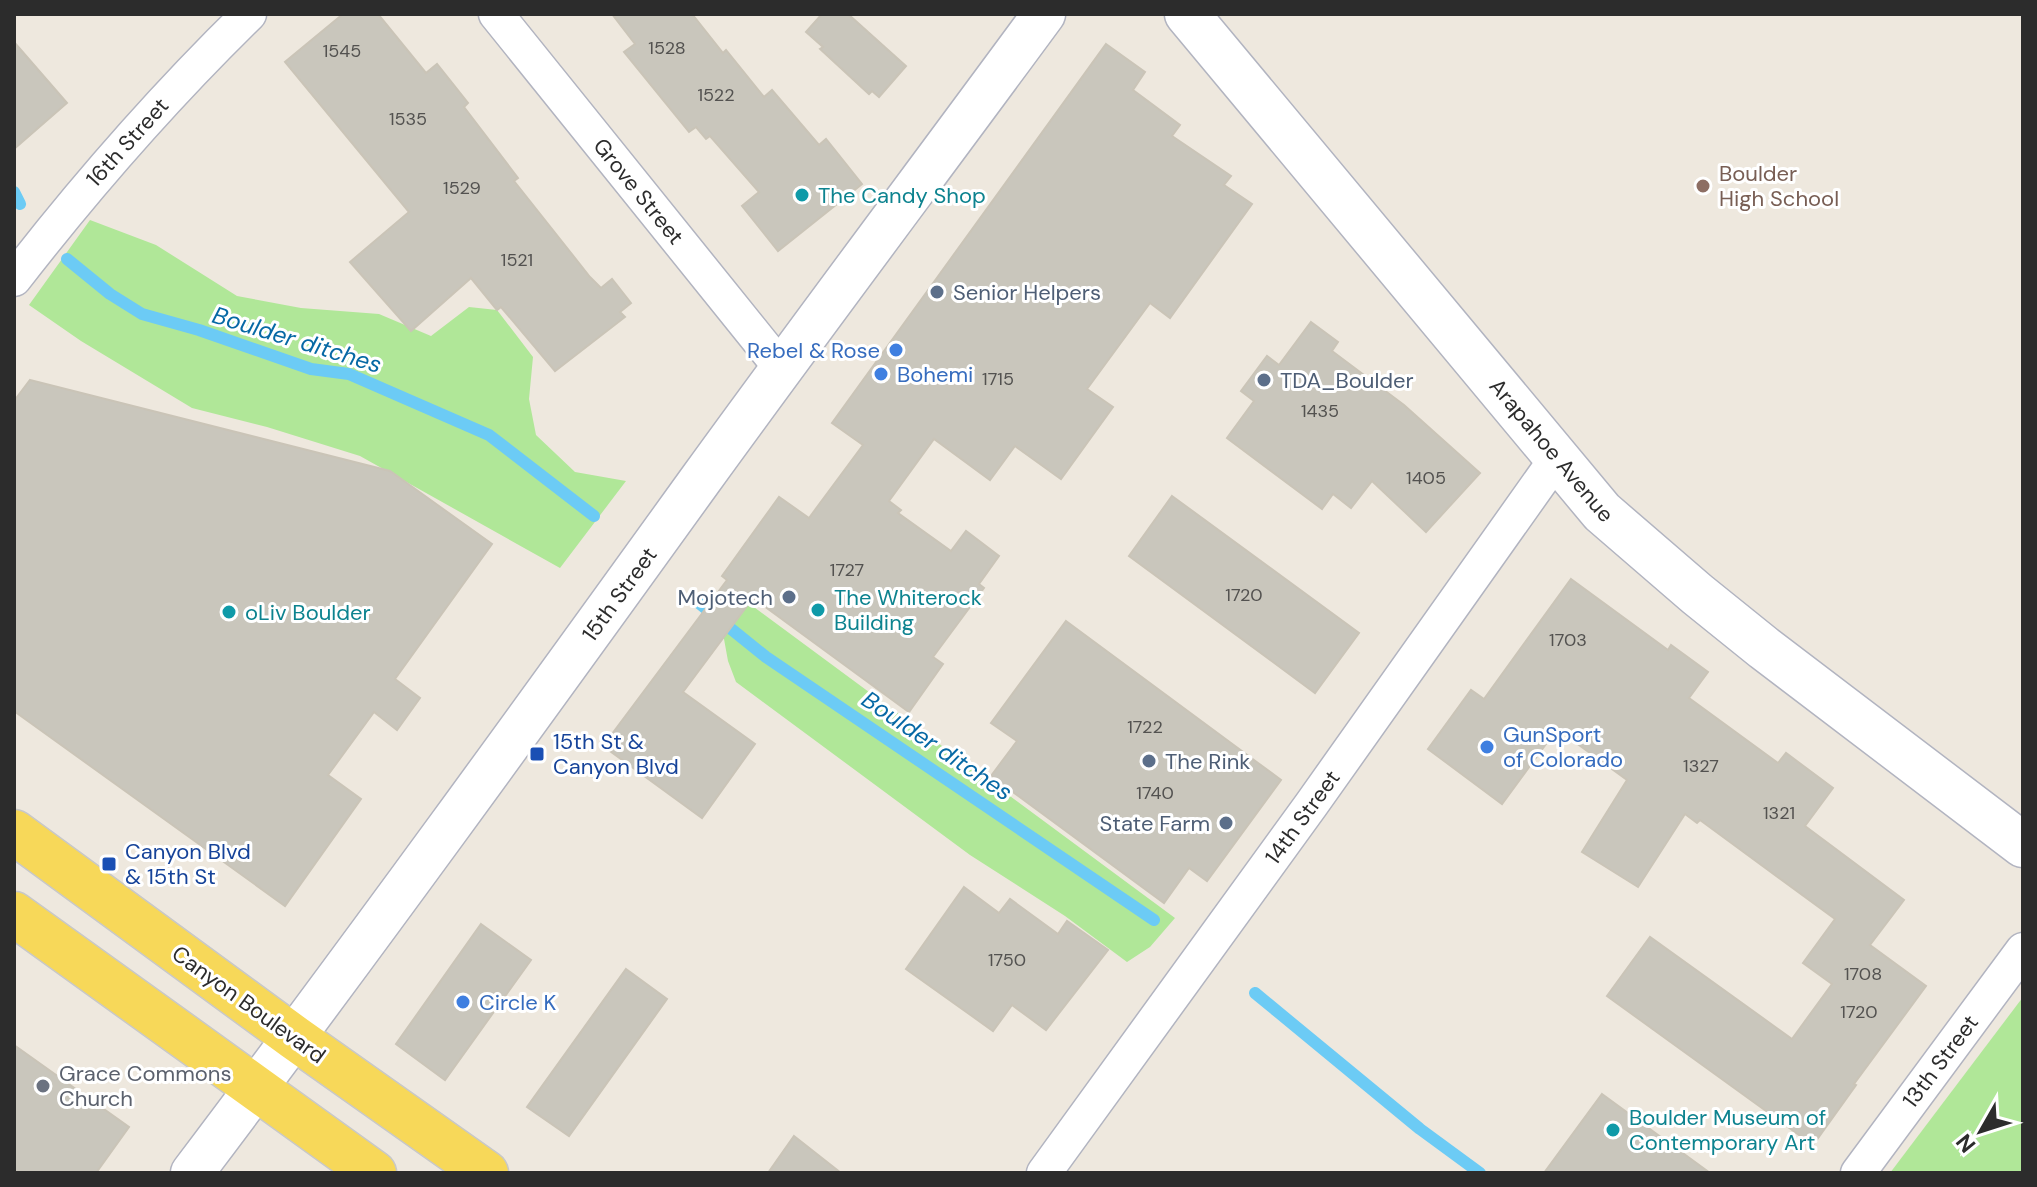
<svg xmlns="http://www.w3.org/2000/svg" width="2037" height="1187" viewBox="0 0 2037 1187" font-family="'DM Sans',sans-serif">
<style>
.green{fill:#b0e798}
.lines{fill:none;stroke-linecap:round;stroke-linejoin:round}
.stream{stroke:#6ccbf5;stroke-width:12}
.building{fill:#c9c6bc;stroke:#cac4b7;stroke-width:2}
.minor-casing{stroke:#b2b4c0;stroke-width:37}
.tertiary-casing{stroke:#b2b4c0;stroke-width:45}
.secondary-casing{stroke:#b2b4c0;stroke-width:47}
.primary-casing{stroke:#c8c8c8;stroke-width:47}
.minor{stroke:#fff;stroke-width:34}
.tertiary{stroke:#fff;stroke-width:42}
.secondary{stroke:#fff;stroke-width:44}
.primary{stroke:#f7d859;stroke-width:44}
.education-dot{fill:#8d6e63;stroke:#fff;stroke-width:3}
.culture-dot{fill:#0f9aa8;stroke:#fff;stroke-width:3}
.service-dot{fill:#5c6f8a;stroke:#fff;stroke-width:3}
.shop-dot{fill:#3f7fe0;stroke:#fff;stroke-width:3}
.transit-dot{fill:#1a4fb4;stroke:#fff;stroke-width:3}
.worship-dot{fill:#6b7280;stroke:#fff;stroke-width:3}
.labels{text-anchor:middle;stroke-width:6;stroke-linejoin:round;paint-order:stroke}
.number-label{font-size:18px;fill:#535250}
.street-label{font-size:22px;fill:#2c2c2c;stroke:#fff}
.education-label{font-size:22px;fill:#785e54;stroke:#fff;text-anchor:start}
.culture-label{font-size:22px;fill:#0d838f;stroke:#fff;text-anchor:start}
.service-label{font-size:22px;fill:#4e5e75;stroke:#fff;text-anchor:start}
.shop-label{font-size:22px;fill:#366cbe;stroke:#fff;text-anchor:start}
.transit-label{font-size:22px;fill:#164399;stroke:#fff;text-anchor:start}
.worship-label{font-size:22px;fill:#5b616d;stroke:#fff;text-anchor:start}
.water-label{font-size:24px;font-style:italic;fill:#0769a5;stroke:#fff}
</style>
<rect width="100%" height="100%" fill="#eee8de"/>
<g class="green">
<path d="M90,220L156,245L237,296L301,308L379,314L431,336L469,307L497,310L533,357L529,399L536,435L575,472L626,481L560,568L360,456L267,427L192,408L81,341L29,305Z"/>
<path d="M724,585L1175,918L1150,947L1127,962L1065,916L970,855L736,682L728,661L724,639L701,616Z"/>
<path d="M2023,997V1173H1890Z"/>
</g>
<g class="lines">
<g class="stream">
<path d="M14,192L20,204"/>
<path d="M67,259L110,294L142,314L199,330L311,369L349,374L489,435L594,516"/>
<path d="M699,603L766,657L1154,920"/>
<path d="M1255,993L1420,1129L1480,1173"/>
</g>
</g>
<g class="building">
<path d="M343,14H378L426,73L437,64L468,103L464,107L518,178L514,181L590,277L601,288L612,279L631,303L620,312L625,317L555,371L501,307L497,310L471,278L411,331L350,262L409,212L285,62Z"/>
<path d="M612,14H692L723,53L726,50L764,97L772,90L819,145L826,139L862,184L778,251L742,206L759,192L710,136L706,139L696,127L689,132L624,52L635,44Z"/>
<path d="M822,14H848L906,66L879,97L872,91L869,94L820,49L823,47L806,32Z"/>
<path d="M14,42L67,103L14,149Z"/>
<path d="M1106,44L1145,72L1133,90L1180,125L1172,136L1231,176L1224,185L1252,204L1170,318L1150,303L1087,389L1113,407L1061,479L1015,446L990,480L934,439L889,501L901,510L898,513L951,551L966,531L999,556L979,584L984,588L933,657L943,664L909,712L753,598L683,692L755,744L702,818L603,746L727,580L722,576L779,497L809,518L863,445L832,423Z"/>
<path d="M1311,322L1338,342L1332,351L1404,405L1480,473L1426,532L1372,481L1351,508L1333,494L1322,509L1227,438L1254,401L1241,391L1267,356L1279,365Z"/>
<path d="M30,380L390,471L492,544L395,679L420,698L397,730L374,712L328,775L361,799L285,906L14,711V401Z"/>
<path d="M1172,496L1359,633L1315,693L1129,556Z"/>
<path d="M1571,579L1668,650L1671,645L1708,672L1689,698L1778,763L1786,753L1833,788L1805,826L1904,900L1870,945L1926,986L1854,1084L1856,1085L1813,1145L1607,996L1650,937L1792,1039L1832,984L1803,963L1835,919L1700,820L1697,823L1685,814L1638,887L1582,852L1627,780L1557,729L1502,804L1428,749L1471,690L1484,699Z"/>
<path d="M1066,621L1281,780L1207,881L1189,868L1164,903L991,776L1017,741L991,723Z"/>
<path d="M964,887L999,913L1010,899L1058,934L1067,921L1108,950L1046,1030L1012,1005L993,1031L906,969Z"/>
<path d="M481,924L531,960L445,1080L396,1044Z"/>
<path d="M626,969L667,999L569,1136L527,1107Z"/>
<path d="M14,1045L129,1127L96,1173H14Z"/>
<path d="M1602,1094L1710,1173H1544Z"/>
<path d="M794,1136L841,1173H768Z"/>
</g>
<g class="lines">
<g class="minor-casing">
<g id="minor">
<path d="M496,14L782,369"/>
<path d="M14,279C87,185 164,97 249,14"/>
<path d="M1044,1173L1311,805L1557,458"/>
<path d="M1858,1173L2023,950"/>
</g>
</g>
<g class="tertiary-casing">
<path id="tertiary" d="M192,1173C365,944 533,712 701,479C814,323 930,169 1044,14"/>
</g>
<g class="secondary-casing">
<path id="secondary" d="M1187,14L1602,512L1697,594L1764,648L2023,845"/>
</g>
<g class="primary-casing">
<g id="primary">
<path d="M14,832L295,1038L486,1173"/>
<path d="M14,914L374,1173"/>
</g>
</g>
<use href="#minor" class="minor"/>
<use href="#tertiary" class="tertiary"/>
<use href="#secondary" class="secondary"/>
<use href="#primary" class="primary"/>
</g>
<circle class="education-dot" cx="1703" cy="186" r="8"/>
<g class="culture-dot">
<circle cx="802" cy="195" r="8"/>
<circle cx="818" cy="610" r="8"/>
<circle cx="229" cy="612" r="8"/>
<circle cx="1613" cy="1130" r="8"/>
</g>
<g class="service-dot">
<circle cx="937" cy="292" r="8"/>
<circle cx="1264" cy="380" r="8"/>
<circle cx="789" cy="597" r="8"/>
<circle cx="1149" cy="761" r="8"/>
<circle cx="1226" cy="823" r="8"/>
</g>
<g class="shop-dot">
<circle cx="896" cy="350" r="8"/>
<circle cx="881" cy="374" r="8"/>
<circle cx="1487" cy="747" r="8"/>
<circle cx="463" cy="1002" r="8"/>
</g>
<g class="transit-dot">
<rect x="529" y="746" width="16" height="16" rx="4"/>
<rect x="101" y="856" width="16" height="16" rx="4"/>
</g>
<circle class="worship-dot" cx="43" cy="1086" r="8"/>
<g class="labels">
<g class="number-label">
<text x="667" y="54">1528</text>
<text x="342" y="57">1545</text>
<text x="716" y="101">1522</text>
<text x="408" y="125">1535</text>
<text x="462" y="194">1529</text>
<text x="517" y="266">1521</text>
<text x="998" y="385">1715</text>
<text x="1320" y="417">1435</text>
<text x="1426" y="484">1405</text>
<text x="847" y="576">1727</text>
<text x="1244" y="601">1720</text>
<text x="1568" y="646">1703</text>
<text x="1145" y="733">1722</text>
<text x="1701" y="772">1327</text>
<text x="1155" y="799">1740</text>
<text x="1779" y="819">1321</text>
<text x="1007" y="966">1750</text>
<text x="1863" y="980">1708</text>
<text x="1859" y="1018">1720</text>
</g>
<g class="street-label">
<text transform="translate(127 142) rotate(-48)" y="8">16th Street</text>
<text transform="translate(639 191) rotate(51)" y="8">Grove Street</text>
<text transform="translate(1552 450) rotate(50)" y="8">Arapahoe Avenue</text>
<text transform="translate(619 594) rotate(-54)" y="8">15th Street</text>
<text transform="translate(1302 817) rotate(-54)" y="8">14th Street</text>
<text transform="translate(249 1004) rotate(36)" y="8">Canyon Boulevard</text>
<text transform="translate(1940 1061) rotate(-53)" y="8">13th Street</text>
</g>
<g class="education-label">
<text x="1719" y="181">Boulder<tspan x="1719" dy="25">High School</tspan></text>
</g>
<g class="culture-label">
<text x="818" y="203">The Candy Shop</text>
<text x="834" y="605">The Whiterock<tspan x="834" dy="25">Building</tspan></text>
<text x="245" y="620">oLiv Boulder</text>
<text x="1629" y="1125">Boulder Museum of<tspan x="1629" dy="25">Contemporary Art</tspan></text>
</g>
<g class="service-label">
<text x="953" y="300">Senior Helpers</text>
<text x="1280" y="388">TDA_Boulder</text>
<text x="773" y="605" text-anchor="end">Mojotech</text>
<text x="1165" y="769">The Rink</text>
<text x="1210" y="831" text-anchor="end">State Farm</text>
</g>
<g class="shop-label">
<text x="880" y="358" text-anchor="end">Rebel &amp; Rose</text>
<text x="897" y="382">Bohemi</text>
<text x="1503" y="742">GunSport<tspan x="1503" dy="25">of Colorado</tspan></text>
<text x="479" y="1010">Circle K</text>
</g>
<g class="transit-label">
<text x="553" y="749">15th St &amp;<tspan x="553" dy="25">Canyon Blvd</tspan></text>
<text x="125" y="859">Canyon Blvd<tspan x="125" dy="25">&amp; 15th St</tspan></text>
</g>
<g class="worship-label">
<text x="59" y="1081">Grace Commons<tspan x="59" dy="25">Church</tspan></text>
</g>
<g class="water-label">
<text transform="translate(297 340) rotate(17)" y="8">Boulder ditches</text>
<text transform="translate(937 746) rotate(34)" y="8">Boulder ditches</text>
</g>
</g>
<rect width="2037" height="1187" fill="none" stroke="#2c2c2c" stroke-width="32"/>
<g transform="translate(1981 1131) rotate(231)" stroke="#ffffff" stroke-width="6" paint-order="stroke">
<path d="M0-6L14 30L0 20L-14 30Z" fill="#2c2c2c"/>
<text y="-12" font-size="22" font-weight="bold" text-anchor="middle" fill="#2c2c2c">N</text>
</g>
</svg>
